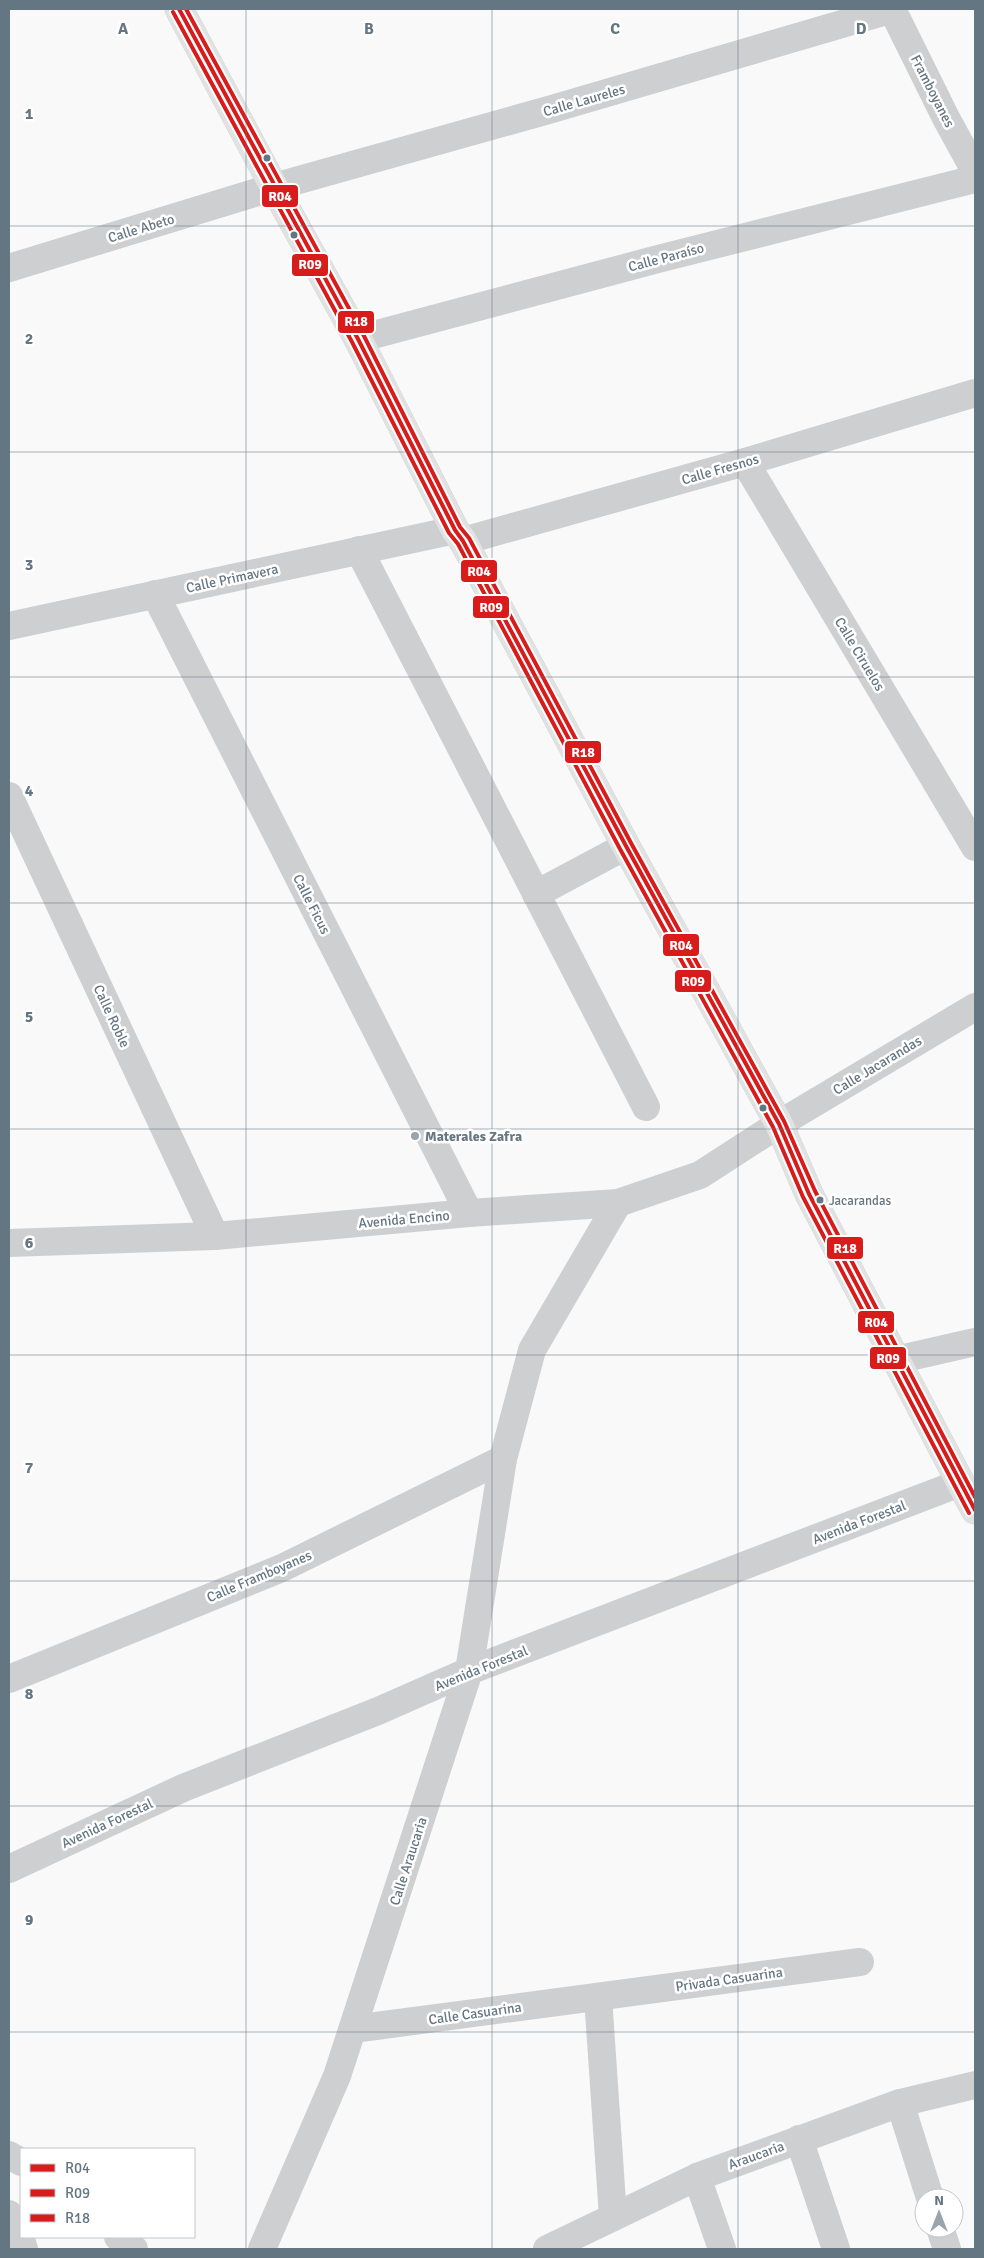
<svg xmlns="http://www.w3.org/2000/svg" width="984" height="2258" viewBox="0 0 984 2258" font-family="Signika,sans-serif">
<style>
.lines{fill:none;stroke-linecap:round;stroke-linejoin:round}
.secondary-casing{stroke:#d5d6d7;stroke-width:29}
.minor{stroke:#cecfd0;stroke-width:28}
.secondary{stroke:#e1e2e2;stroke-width:28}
.bus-1-casing{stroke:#fff;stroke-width:8}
.bus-2-casing{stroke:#fff;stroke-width:8}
.bus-3-casing{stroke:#fff;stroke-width:8}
.bus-1{stroke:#d81b1b;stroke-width:4}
.bus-2{stroke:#d81b1b;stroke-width:4}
.bus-3{stroke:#d81b1b;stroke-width:4}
.grid{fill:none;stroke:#657683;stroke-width:1;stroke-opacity:0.55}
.bus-dot{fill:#657683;stroke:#fff;stroke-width:2}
.poi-dot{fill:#99a4ac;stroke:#fff;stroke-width:2}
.labels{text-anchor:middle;stroke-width:5;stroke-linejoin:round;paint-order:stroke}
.bus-label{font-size:13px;fill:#657683;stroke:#fff;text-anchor:start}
.street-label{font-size:14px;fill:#657683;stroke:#fff}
.poi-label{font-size:14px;font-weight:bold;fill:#657683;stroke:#fff;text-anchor:start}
.grid-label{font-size:16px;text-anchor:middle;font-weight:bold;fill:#657683;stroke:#fff;stroke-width:5;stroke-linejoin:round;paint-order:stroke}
.line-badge{stroke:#fff;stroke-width:2}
.badge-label{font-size:14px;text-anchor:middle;font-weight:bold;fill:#fff}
</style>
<rect width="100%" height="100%" fill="#f9f9f9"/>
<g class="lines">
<g class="secondary-casing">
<path id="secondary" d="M179,9L274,187L358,339L455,530L463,541L626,846L779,1124L809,1194L975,1510"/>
</g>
<g class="minor">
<path d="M892,9L946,118L975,171"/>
<path d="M9,268L274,187L552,109L893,9"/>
<path d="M358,339L658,259L975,179"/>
<path d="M745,462L975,847"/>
<path d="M463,541L745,462L975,393"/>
<path d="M359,550L646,1107"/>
<path d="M155,594L469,1213"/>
<path d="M9,626L455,530"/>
<path d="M9,796L215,1236"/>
<path d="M536,894L626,846"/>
<path d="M9,1243L215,1236L469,1213L618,1203L700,1175L779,1124L975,1007"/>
<path d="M896,1360L975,1342"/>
<path d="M9,1679L282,1568L503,1459"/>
<path d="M9,1869L183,1788L378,1711L469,1671L960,1483"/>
<path d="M598,1997L613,2217"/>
<path d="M353,2029L860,1962"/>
<path d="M900,2103L930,2198"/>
<path d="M799,2139L836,2249"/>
<path d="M9,2155L21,2162"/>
<path d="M697,2177L722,2249"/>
<path d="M9,2214L17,2227L24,2249"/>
<path d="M940,2228L947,2249"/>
<path d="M118,2237L134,2249"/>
<path d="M262,2249L337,2076L469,1671L503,1459L532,1350L618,1203"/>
<path d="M547,2249L697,2177L900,2103L975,2085"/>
</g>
<use href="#secondary" class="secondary"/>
<g class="bus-1-casing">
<path id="bus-1" d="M179,9L358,339L455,530L463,541L626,846L779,1124L809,1194L975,1510"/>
</g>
<g class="bus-2-casing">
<path id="bus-2" d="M173,12L352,342L449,533L458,544L620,849L773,1127L803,1197L969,1513"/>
</g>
<g class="bus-3-casing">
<path id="bus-3" d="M186,9L364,336L460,527L469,538L631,843L784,1121L815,1191L975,1497"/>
</g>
<use href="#bus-1" class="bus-1"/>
<use href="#bus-2" class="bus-2"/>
<use href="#bus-3" class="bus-3"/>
</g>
<path class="grid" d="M246,9V2249M492,9V2249M738,9V2249M9,226H975M9,452H975M9,677H975M9,903H975M9,1129H975M9,1355H975M9,1581H975M9,1806H975M9,2032H975"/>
<g class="bus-dot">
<circle cx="267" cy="158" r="4.5"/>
<circle cx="294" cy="235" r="4.5"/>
<circle cx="763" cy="1108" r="4.5"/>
<circle cx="820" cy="1200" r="4.5"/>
</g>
<circle class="poi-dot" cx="415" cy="1136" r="5"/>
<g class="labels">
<g class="bus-label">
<text x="829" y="1205">Jacarandas</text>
</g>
<g class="street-label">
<text transform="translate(933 91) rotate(63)" y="5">Framboyanes</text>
<text transform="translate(584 100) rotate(-16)" y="5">Calle Laureles</text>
<text transform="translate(141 228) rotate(-17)" y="5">Calle Abeto</text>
<text transform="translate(666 257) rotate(-15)" y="5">Calle Paraíso</text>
<text transform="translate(720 469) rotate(-16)" y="5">Calle Fresnos</text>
<text transform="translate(232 578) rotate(-12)" y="5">Calle Primavera</text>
<text transform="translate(860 654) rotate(59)" y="5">Calle Ciruelos</text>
<text transform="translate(312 904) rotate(63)" y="5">Calle Ficus</text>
<text transform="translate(112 1016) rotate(65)" y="5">Calle Roble</text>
<text transform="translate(877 1065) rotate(-31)" y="5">Calle Jacarandas</text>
<text transform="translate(404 1219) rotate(-5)" y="5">Avenida Encino</text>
<text transform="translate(859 1522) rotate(-21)" y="5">Avenida Forestal</text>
<text transform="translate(259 1576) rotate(-23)" y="5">Calle Framboyanes</text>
<text transform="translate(481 1668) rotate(-22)" y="5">Avenida Forestal</text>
<text transform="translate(107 1823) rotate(-25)" y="5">Avenida Forestal</text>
<text transform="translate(408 1861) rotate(-72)" y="5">Calle Araucaria</text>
<text transform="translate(729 1979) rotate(-8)" y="5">Privada Casuarina</text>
<text transform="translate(475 2013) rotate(-8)" y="5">Calle Casuarina</text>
<text transform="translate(756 2155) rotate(-20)" y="5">Araucaria</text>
</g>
<g class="poi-label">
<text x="425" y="1141">Materales Zafra</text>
</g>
</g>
<g class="grid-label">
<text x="123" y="34">A</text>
<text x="369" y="34">B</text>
<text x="615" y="34">C</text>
<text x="861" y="34">D</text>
<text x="29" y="119">1</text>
<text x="29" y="344">2</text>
<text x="29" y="570">3</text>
<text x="29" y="796">4</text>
<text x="29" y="1022">5</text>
<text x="29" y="1248">6</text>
<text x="29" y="1473">7</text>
<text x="29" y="1699">8</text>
<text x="29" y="1925">9</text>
</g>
<g class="line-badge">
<rect x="261" y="184" width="38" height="24" rx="5" fill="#d81b1b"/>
<rect x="291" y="253" width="38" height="24" rx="5" fill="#d81b1b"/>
<rect x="337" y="310" width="38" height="24" rx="5" fill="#d81b1b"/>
<rect x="460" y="559" width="38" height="24" rx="5" fill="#d81b1b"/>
<rect x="472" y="595" width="38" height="24" rx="5" fill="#d81b1b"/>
<rect x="564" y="740" width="38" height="24" rx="5" fill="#d81b1b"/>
<rect x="662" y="933" width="38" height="24" rx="5" fill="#d81b1b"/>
<rect x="674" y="969" width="38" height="24" rx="5" fill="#d81b1b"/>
<rect x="826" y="1236" width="38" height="24" rx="5" fill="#d81b1b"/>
<rect x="857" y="1310" width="38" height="24" rx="5" fill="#d81b1b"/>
<rect x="869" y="1346" width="38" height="24" rx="5" fill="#d81b1b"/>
</g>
<g class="badge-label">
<text x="280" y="201">R04</text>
<text x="310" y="269">R09</text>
<text x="356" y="326">R18</text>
<text x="479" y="576">R04</text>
<text x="491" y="612">R09</text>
<text x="583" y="757">R18</text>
<text x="681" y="950">R04</text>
<text x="693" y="986">R09</text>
<text x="845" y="1253">R18</text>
<text x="876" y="1327">R04</text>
<text x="888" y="1363">R09</text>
</g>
<rect width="984" height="2258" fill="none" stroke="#657683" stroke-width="20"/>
<rect x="20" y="2148" width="175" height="90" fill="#ffffff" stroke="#c1c8cd"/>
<rect x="30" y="2164" width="25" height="8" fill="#d81b1b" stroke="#c1c8cd"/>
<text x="65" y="2173" font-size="15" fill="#657683">R04</text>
<rect x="30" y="2189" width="25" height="8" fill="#d81b1b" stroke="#c1c8cd"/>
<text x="65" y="2198" font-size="15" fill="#657683">R09</text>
<rect x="30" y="2214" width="25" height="8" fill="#d81b1b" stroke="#c1c8cd"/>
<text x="65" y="2223" font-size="15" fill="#657683">R18</text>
<g transform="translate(939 2213)"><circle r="24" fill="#ffffff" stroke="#c1c8cd"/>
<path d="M0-4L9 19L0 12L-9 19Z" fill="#99a4ac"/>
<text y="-8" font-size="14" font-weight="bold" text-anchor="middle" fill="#657683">N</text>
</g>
</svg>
